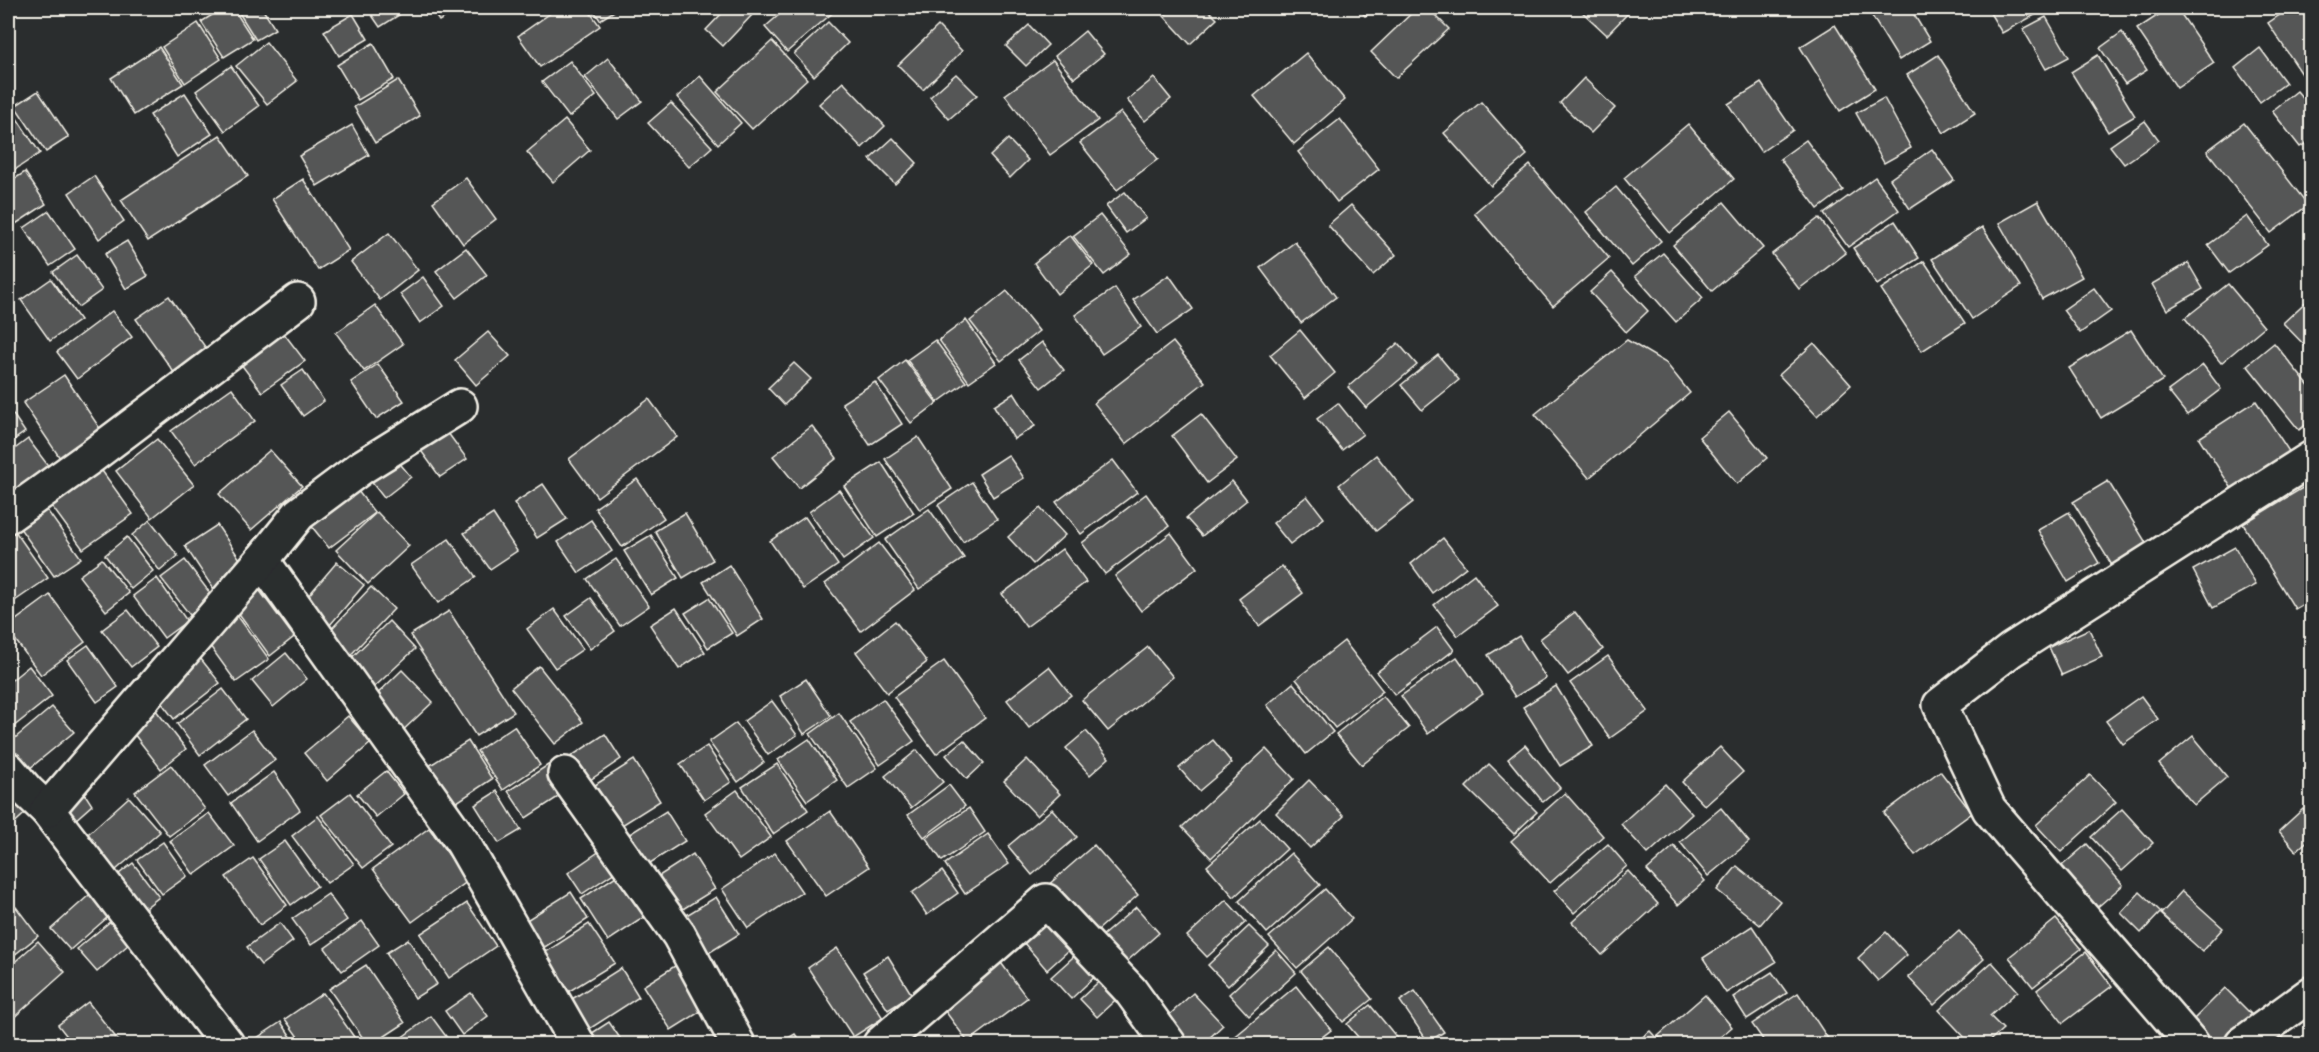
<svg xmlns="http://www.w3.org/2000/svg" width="2319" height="1052" viewBox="0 0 2319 1052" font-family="Caveat,sans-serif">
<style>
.building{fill:#555756;stroke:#f4f1e8;stroke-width:1.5}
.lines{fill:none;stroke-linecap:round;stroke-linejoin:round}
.street-casing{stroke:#f4f1e8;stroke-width:38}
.street{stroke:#2a2d2e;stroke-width:33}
</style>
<rect width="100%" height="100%" fill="#2a2d2e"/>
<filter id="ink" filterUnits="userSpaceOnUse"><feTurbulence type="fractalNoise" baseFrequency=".0167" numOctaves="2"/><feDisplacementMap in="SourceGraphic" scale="12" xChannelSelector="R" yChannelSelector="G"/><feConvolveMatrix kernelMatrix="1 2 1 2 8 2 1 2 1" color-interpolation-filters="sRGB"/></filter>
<g filter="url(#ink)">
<g class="building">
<path d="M223,8H233L253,39L224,57L201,22Z"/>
<path d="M236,8H262L275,29L256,40Z"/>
<path d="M367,8H410L380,27Z"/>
<path d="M430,8H460L439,21Z"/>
<path d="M558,8H587L600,26L540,67L518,36Z"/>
<path d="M592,8H619L600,20Z"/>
<path d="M662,8H676L667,14Z"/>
<path d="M727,8H745L752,15L723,46L706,30Z"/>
<path d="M787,8H836L837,9L787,52L765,27Z"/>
<path d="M942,8H956L948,14Z"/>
<path d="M1174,8H1206L1217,19L1190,44L1164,16Z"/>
<path d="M1359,8H1378L1365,16Z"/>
<path d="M1417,8H1428L1449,29L1396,78L1371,52Z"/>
<path d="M1578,8H1633L1607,35Z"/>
<path d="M1867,8H1910L1930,41L1899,60Z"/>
<path d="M1987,8H2042L2044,10L2002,33Z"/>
<path d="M2131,8H2151L2136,16Z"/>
<path d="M2169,8H2177L2214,63L2177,88L2137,29Z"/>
<path d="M2290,8H2312V68L2302,74L2268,23Z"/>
<path d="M353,14L368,39L339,56L324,31Z"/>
<path d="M2046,17L2069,57L2046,69L2023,29Z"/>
<path d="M828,22L848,43L814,76L794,54Z"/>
<path d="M198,23L221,59L185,83L162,47Z"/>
<path d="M1029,25L1048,45L1026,66L1006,46Z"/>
<path d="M1835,25L1875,89L1840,111L1800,47Z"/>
<path d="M938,26L962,51L923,90L898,65Z"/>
<path d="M1085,31L1104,54L1074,78L1055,56Z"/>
<path d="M2122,32L2147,70L2125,84L2100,48Z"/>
<path d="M772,41L807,79L752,129L717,92Z"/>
<path d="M266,42L297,81L267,104L236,66Z"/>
<path d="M373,43L394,79L358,100L337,65Z"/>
<path d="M159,47L183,84L134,115L111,78Z"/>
<path d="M2260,48L2286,83L2260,102L2235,68Z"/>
<path d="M1306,53L1345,100L1294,144L1254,96Z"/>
<path d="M1938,55L1975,113L1944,133L1907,75Z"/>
<path d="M2098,55L2135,116L2108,132L2071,72Z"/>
<path d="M608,58L642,101L618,119L585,77Z"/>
<path d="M1053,60L1098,120L1050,155L1005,95Z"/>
<path d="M570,61L596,96L569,117L542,82Z"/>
<path d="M231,66L259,106L225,131L196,91Z"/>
<path d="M956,74L977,95L949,119L930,97Z"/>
<path d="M700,76L741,123L718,144L677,97Z"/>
<path d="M1154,78L1171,99L1145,121L1127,100Z"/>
<path d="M1584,78L1615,108L1591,133L1560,103Z"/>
<path d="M398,80L420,116L375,143L354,107Z"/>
<path d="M843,82L885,126L862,148L819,104Z"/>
<path d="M1761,83L1793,130L1761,152L1728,104Z"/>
<path d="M38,91L69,137L46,152L15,106Z"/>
<path d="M2297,91L2312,109V139L2300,147L2272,111Z"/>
<path d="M185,93L212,134L177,157L150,115Z"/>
<path d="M1884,98L1911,148L1884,163L1856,113Z"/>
<path d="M1481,102L1527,155L1491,186L1444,133Z"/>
<path d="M671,103L712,147L689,167L648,123Z"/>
<path d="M12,111L40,153L13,171L8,163V114Z"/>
<path d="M1121,112L1158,159L1117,190L1080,143Z"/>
<path d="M1340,119L1379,169L1337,202L1298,152Z"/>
<path d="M565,120L590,150L553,182L527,152Z"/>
<path d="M2145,121L2159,140L2124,164L2110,146Z"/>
<path d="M2244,123L2308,205L2271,233L2207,151Z"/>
<path d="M1688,124L1734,179L1670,233L1624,178Z"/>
<path d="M352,125L369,155L317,186L299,156Z"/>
<path d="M220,135L248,176L148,241L121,200Z"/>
<path d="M893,138L917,163L895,184L870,159Z"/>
<path d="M1008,139L1028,160L1010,178L990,156Z"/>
<path d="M1806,140L1843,190L1818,209L1780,159Z"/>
<path d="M1932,149L1954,180L1910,209L1890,179Z"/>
<path d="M1530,165L1609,258L1553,306L1474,213Z"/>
<path d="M25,172L46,204L8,229V183Z"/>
<path d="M94,176L124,221L99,239L69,193Z"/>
<path d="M1875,177L1899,210L1848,247L1824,214Z"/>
<path d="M466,178L496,219L463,244L433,202Z"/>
<path d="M303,179L349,250L318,270L272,199Z"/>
<path d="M1616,187L1661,241L1632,266L1586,212Z"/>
<path d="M1125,192L1146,218L1126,233L1106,206Z"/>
<path d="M2038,201L2082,277L2042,299L1999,223Z"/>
<path d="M1724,202L1763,248L1712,291L1673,245Z"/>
<path d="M1351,205L1396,255L1373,275L1328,225Z"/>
<path d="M49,211L75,249L50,266L24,228Z"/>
<path d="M1100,215L1131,254L1104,275L1073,236Z"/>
<path d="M2247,216L2268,245L2229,273L2208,245Z"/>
<path d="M1819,218L1846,253L1799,289L1772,254Z"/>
<path d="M1895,221L1919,258L1877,285L1853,248Z"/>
<path d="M1982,227L2021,286L1972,319L1932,259Z"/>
<path d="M389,233L418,270L380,300L351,262Z"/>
<path d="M1070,235L1093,265L1057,294L1034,263Z"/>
<path d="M127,241L148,276L126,289L105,254Z"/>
<path d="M1295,242L1336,297L1301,323L1260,268Z"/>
<path d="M466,248L487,275L457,298L436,271Z"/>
<path d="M1663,253L1703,298L1676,322L1635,276Z"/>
<path d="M77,255L102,290L78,307L53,272Z"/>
<path d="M1924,261L1965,323L1922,351L1881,289Z"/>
<path d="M2188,263L2203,289L2167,310L2152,284Z"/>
<path d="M1612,272L1648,311L1626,332L1590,292Z"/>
<path d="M1169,275L1193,309L1157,334L1133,300Z"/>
<path d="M423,277L444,306L420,323L400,294Z"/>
<path d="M51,279L80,320L50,341L21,300Z"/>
<path d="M2228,284L2264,327L2221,363L2185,318Z"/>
<path d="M1115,288L1141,327L1102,354L1075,315Z"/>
<path d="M2094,288L2111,311L2080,333L2063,310Z"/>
<path d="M1007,291L1039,331L1001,361L970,321Z"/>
<path d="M169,296L208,351L175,374L136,319Z"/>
<path d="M2312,296V353L2283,323Z"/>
<path d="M375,305L403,344L364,371L336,333Z"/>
<path d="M112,311L132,337L77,379L57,352Z"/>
<path d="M966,320L996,363L969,382L939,340Z"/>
<path d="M276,323L305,361L262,392L234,355Z"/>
<path d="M1300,330L1335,373L1305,398L1270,355Z"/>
<path d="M2131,330L2163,380L2101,418L2069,368Z"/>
<path d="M488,332L510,356L476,385L455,360Z"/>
<path d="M935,340L966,382L938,402L907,360Z"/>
<path d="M1627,340L1666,363L1690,393L1589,478L1535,414Z"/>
<path d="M1042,342L1064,370L1041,388L1019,360Z"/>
<path d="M1173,342L1205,382L1126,444L1094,403Z"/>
<path d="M1398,343L1417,365L1366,408L1348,387Z"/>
<path d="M1814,343L1851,385L1817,416L1779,375Z"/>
<path d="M2274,343L2312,390V420L2299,430L2247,365Z"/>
<path d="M1438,355L1459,380L1422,410L1401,385Z"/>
<path d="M905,360L937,403L911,423L879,380Z"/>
<path d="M794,363L811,379L784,405L768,388Z"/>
<path d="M378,364L404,401L376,419L351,382Z"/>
<path d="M2203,365L2221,389L2187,415L2168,391Z"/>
<path d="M303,370L324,401L303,416L281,385Z"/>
<path d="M8,375L13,383L8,387Z"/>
<path d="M64,375L105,436L64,464L23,403Z"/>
<path d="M875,382L902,424L870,445L842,403Z"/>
<path d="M232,388L255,421L195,464L171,431Z"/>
<path d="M1014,393L1035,426L1014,439L994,406Z"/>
<path d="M649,399L677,437L597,497L569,459Z"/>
<path d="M2256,401L2294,459L2236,495L2199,438Z"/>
<path d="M1338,403L1363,434L1342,450L1317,419Z"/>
<path d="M8,407L25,432L8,444Z"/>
<path d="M1729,412L1767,458L1737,484L1699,437Z"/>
<path d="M1201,414L1237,460L1207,483L1172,436Z"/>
<path d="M440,422L467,459L440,477L414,441Z"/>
<path d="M812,426L837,458L799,488L773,456Z"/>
<path d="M918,437L952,489L920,510L885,459Z"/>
<path d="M28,439L56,476L8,514V454Z"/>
<path d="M157,439L194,485L152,518L116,471Z"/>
<path d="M270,450L302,486L251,530L219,494Z"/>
<path d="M392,454L411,477L384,498L366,475Z"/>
<path d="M1008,455L1024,478L993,497L979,474Z"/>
<path d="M1376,455L1413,502L1376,531L1339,485Z"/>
<path d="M1113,460L1137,492L1081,534L1056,502Z"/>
<path d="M95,461L133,514L83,549L45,497Z"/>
<path d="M881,462L914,513L877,537L844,486Z"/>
<path d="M637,479L664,518L622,547L595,508Z"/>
<path d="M1232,481L1247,500L1202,536L1186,518Z"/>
<path d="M2108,481L2148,546L2113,567L2073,502Z"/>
<path d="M351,482L375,513L329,548L305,518Z"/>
<path d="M972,482L997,519L963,542L938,505Z"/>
<path d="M543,484L567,519L537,538L514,503Z"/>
<path d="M2304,487L2312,500V599L2295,609L2243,524Z"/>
<path d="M839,490L874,538L843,560L809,512Z"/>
<path d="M1146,494L1169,526L1105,574L1082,543Z"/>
<path d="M1307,496L1324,518L1290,544L1273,523Z"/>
<path d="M39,499L81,558L54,576L12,517Z"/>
<path d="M1040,508L1065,535L1033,564L1008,537Z"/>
<path d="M929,509L964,558L919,589L885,540Z"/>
<path d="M377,512L409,546L368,584L336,550Z"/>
<path d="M2069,512L2099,563L2068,582L2038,530Z"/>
<path d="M685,513L713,560L683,578L655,531Z"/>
<path d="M493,514L517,551L490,569L464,533Z"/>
<path d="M805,517L838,565L803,589L770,541Z"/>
<path d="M150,520L178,556L160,571L132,535Z"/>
<path d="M591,520L612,551L579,573L558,542Z"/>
<path d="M8,521L48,578L9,605L8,603Z"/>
<path d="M217,525L248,571L216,593L185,546Z"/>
<path d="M1171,533L1197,568L1141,611L1115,576Z"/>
<path d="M651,535L678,578L651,595L624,551Z"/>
<path d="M127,537L153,571L131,589L105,555Z"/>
<path d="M1443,538L1466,567L1432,593L1411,564Z"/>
<path d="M449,539L476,577L438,603L411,565Z"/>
<path d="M879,543L915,590L861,631L825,584Z"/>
<path d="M2235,547L2256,585L2213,608L2193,570Z"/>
<path d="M1062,549L1086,582L1026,627L1002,594Z"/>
<path d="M102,559L129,593L106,611L79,576Z"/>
<path d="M616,559L649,606L620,626L587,579Z"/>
<path d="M185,560L216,601L193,619L161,578Z"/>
<path d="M337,562L364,585L330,625L303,602Z"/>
<path d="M729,565L763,619L737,636L703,582Z"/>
<path d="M1282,566L1303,593L1259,626L1239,599Z"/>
<path d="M1474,574L1498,606L1458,636L1434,605Z"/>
<path d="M157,578L187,621L164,638L133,596Z"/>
<path d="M257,587L294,637L270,656L232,604Z"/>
<path d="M371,587L394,609L343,663L320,641Z"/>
<path d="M50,595L85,642L41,675L8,630V626Z"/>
<path d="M591,598L615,631L590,649L566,616Z"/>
<path d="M709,598L732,633L708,648L685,613Z"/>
<path d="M676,608L705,652L679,669L650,625Z"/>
<path d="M554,609L583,649L555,668L527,629Z"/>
<path d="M128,610L157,647L131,667L102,630Z"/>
<path d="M234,611L269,659L236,682L202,635Z"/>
<path d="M449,611L514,712L476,736L410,635Z"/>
<path d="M1575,612L1603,649L1568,675L1540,639Z"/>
<path d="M389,621L415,649L367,694L342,667Z"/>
<path d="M895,621L927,662L887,693L856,652Z"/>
<path d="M1437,627L1454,650L1395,695L1377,672Z"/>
<path d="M2089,629L2102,657L2062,675L2049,647Z"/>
<path d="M1519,636L1546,678L1515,697L1488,655Z"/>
<path d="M1344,641L1383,691L1335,728L1296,679Z"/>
<path d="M88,645L118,687L97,702L67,660Z"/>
<path d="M1148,647L1173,677L1108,731L1082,700Z"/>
<path d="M286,653L307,679L273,707L252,681Z"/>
<path d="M197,654L220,683L174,719L151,689Z"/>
<path d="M1608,656L1648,711L1610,738L1570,683Z"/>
<path d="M1457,657L1483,694L1428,734L1401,696Z"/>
<path d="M944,661L985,718L936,754L894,697Z"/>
<path d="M29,666L52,696L8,731V683Z"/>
<path d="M539,666L583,722L555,744L511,688Z"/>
<path d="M1049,667L1071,695L1029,728L1007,700Z"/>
<path d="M402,670L433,702L398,735L368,703Z"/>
<path d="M806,679L831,716L804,734L780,696Z"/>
<path d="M1293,683L1333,732L1306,754L1267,705Z"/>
<path d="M1556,686L1593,746L1560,766L1523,707Z"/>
<path d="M223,689L246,719L200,755L177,724Z"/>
<path d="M1383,696L1409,728L1362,765L1336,734Z"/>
<path d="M2141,696L2158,719L2123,744L2106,721Z"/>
<path d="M883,699L914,741L880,765L850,722Z"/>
<path d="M772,701L797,735L768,755L744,721Z"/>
<path d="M152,705L186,749L161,769L127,725Z"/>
<path d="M52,707L74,732L23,774L8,755V744Z"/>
<path d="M839,713L877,768L848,788L810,734Z"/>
<path d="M348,716L371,743L327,781L304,753Z"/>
<path d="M736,723L764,762L738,782L709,742Z"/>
<path d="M514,726L540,765L503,790L477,751Z"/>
<path d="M252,730L275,760L228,796L205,765Z"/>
<path d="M1086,731L1109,758L1090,775L1066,748Z"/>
<path d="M605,734L621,759L587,782L570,757Z"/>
<path d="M2193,736L2227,777L2194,805L2159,764Z"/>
<path d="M809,739L837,780L807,801L778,760Z"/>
<path d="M964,740L984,763L967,779L946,755Z"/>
<path d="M1213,740L1232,763L1199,791L1179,768Z"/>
<path d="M468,741L492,779L445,810L421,771Z"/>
<path d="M1525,745L1560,788L1543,802L1508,759Z"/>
<path d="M707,746L731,782L704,800L680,764Z"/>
<path d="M1720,747L1743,772L1705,806L1682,782Z"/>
<path d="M1266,749L1294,779L1211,858L1182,827Z"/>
<path d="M917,750L943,782L911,808L885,776Z"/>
<path d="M1027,759L1060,794L1037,816L1004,781Z"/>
<path d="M634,760L660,801L622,825L595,785Z"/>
<path d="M551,763L569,790L526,818L508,791Z"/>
<path d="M777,764L808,810L773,834L742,787Z"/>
<path d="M1489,764L1537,812L1514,834L1466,787Z"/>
<path d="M171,765L205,809L169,836L135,792Z"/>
<path d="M386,771L404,794L376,817L357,794Z"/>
<path d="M1940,771L1972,813L1915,855L1884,813Z"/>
<path d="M274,772L300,810L257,841L231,803Z"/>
<path d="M2090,775L2116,802L2061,852L2036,825Z"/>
<path d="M8,780L33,806L8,829Z"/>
<path d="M1309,780L1344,816L1310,848L1276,813Z"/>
<path d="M1665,784L1692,814L1648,854L1621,824Z"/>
<path d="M949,785L965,806L924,837L908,815Z"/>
<path d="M81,788L92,805L74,821L61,806Z"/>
<path d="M737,790L771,837L739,860L705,813Z"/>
<path d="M497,791L521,830L499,843L475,805Z"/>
<path d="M350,793L391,847L363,868L321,815Z"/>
<path d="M1565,793L1603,836L1550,883L1511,841Z"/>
<path d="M129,797L160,832L109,876L79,842Z"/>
<path d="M969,808L985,832L942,861L926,838Z"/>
<path d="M1721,808L1749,842L1708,876L1680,842Z"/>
<path d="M1052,809L1077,837L1032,875L1008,846Z"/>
<path d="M2122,809L2153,843L2122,871L2091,837Z"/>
<path d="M2303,809L2312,818V837L2296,851L2279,831Z"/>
<path d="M666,811L685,841L639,870L620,840Z"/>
<path d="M830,811L869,867L826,896L787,841Z"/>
<path d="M209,813L234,846L194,875L170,841Z"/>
<path d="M318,816L354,864L327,883L292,836Z"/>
<path d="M1260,819L1287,849L1234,897L1207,866Z"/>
<path d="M429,828L468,881L412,922L373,869Z"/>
<path d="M988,834L1009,864L965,894L945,864Z"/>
<path d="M285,841L317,886L291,905L259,859Z"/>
<path d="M163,842L187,876L162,894L137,860Z"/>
<path d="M1608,844L1627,866L1574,913L1554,891Z"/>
<path d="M2087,844L2123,885L2093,911L2057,870Z"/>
<path d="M1094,845L1138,895L1091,936L1047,886Z"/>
<path d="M1674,846L1705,881L1678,905L1647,870Z"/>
<path d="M600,851L615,872L582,894L568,873Z"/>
<path d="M775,853L802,892L748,928L722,889Z"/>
<path d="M1291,853L1320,885L1267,933L1239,901Z"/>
<path d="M693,854L715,889L670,917L648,883Z"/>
<path d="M253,858L287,905L260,925L226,877Z"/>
<path d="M133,863L159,897L136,915L110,881Z"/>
<path d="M1737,866L1780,901L1760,925L1717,890Z"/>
<path d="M625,870L652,912L608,941L581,899Z"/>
<path d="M942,871L958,893L927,915L912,893Z"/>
<path d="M1628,871L1658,904L1602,955L1572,922Z"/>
<path d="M97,888L116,910L70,950L51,929Z"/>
<path d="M1325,889L1352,919L1297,968L1269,937Z"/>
<path d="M2182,891L2223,928L2202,951L2161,914Z"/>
<path d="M571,892L588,919L534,954L517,926Z"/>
<path d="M2140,892L2161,912L2141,933L2121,913Z"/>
<path d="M328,894L347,920L311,945L292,919Z"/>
<path d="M716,897L739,934L699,959L675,922Z"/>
<path d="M1226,900L1246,922L1207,957L1187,936Z"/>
<path d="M467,903L496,946L449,978L420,934Z"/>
<path d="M16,907L38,936L8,960V913Z"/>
<path d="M1136,907L1159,933L1125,963L1102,936Z"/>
<path d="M1049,909L1078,942L1047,970L1018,936Z"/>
<path d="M118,915L137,937L97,972L77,949Z"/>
<path d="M2056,919L2081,949L2033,987L2009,957Z"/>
<path d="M362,921L379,945L342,971L325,948Z"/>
<path d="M280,923L293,941L261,965L247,947Z"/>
<path d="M589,924L615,963L563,995L538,957Z"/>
<path d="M1249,926L1269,946L1228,986L1208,965Z"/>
<path d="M1752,926L1776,962L1726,993L1703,958Z"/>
<path d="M1959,931L1984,959L1934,1005L1908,977Z"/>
<path d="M1886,932L1907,955L1878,981L1858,958Z"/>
<path d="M408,939L437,984L415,998L386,953Z"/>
<path d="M38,941L65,972L11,1020L8,1017V968Z"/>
<path d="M1329,947L1372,999L1343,1022L1301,971Z"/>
<path d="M837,948L883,1018L853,1037L808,968Z"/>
<path d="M1082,949L1102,970L1071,999L1051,977Z"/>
<path d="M1276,950L1296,973L1249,1016L1229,994Z"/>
<path d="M2086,952L2112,986L2063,1023L2037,990Z"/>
<path d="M888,956L912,995L888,1010L863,972Z"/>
<path d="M996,956L1027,998L968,1042L937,1000Z"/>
<path d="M686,959L714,1003L671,1030L643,986Z"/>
<path d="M1992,962L2018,991L1990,1016L2003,1029L1986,1044H1971L1939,1010Z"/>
<path d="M366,965L405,1023L373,1044H367L329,989Z"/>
<path d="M621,968L639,997L583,1033L564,1004Z"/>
<path d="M1109,972L1126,990L1097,1017L1080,999Z"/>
<path d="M1772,972L1787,993L1747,1019L1733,997Z"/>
<path d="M1296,986L1331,1030L1313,1044H1236L1232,1039Z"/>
<path d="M2225,988L2256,1019L2230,1044H2205L2187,1026Z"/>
<path d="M1415,991L1444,1032L1428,1042L1400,1001Z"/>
<path d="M323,993L359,1044H303L285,1019Z"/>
<path d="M471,993L488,1016L462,1035L445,1011Z"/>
<path d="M1193,993L1223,1025L1203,1044H1190L1165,1019Z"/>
<path d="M1798,993L1829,1040L1822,1044H1766L1752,1024Z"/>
<path d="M1705,995L1732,1027L1712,1044H1666L1658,1036Z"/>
<path d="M88,1002L121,1044H73L58,1025Z"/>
<path d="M1370,1005L1399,1040L1394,1044H1364L1347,1024Z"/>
<path d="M431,1016L448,1039L440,1044H393Z"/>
<path d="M281,1022L296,1044H248Z"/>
<path d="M609,1022L624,1044H587L583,1039Z"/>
<path d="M1650,1031L1662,1044H1634Z"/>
<path d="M795,1034L802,1044H778Z"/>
</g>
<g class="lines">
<g class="street-casing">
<g id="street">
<path d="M8,516L92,456L298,301"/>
<path d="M262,560L463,843L578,1044"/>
<path d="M8,769L27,791L47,810L227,1044"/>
<path d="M565,774L679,935L738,1044"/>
<path d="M47,810L262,560L299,514L362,467L460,406"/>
<path d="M880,1044L1046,901L1130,990L1169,1044"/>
<path d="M2192,1044L1989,809L1940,705L2011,650L2312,458"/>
<path d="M2242,1044L2312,993"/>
</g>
</g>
<use href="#street" class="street"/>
</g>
</g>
<rect width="2319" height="1052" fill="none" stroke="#2a2d2e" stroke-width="30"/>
<rect x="15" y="15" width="2289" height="1022" fill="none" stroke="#f4f1e8" stroke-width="2" filter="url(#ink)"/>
</svg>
